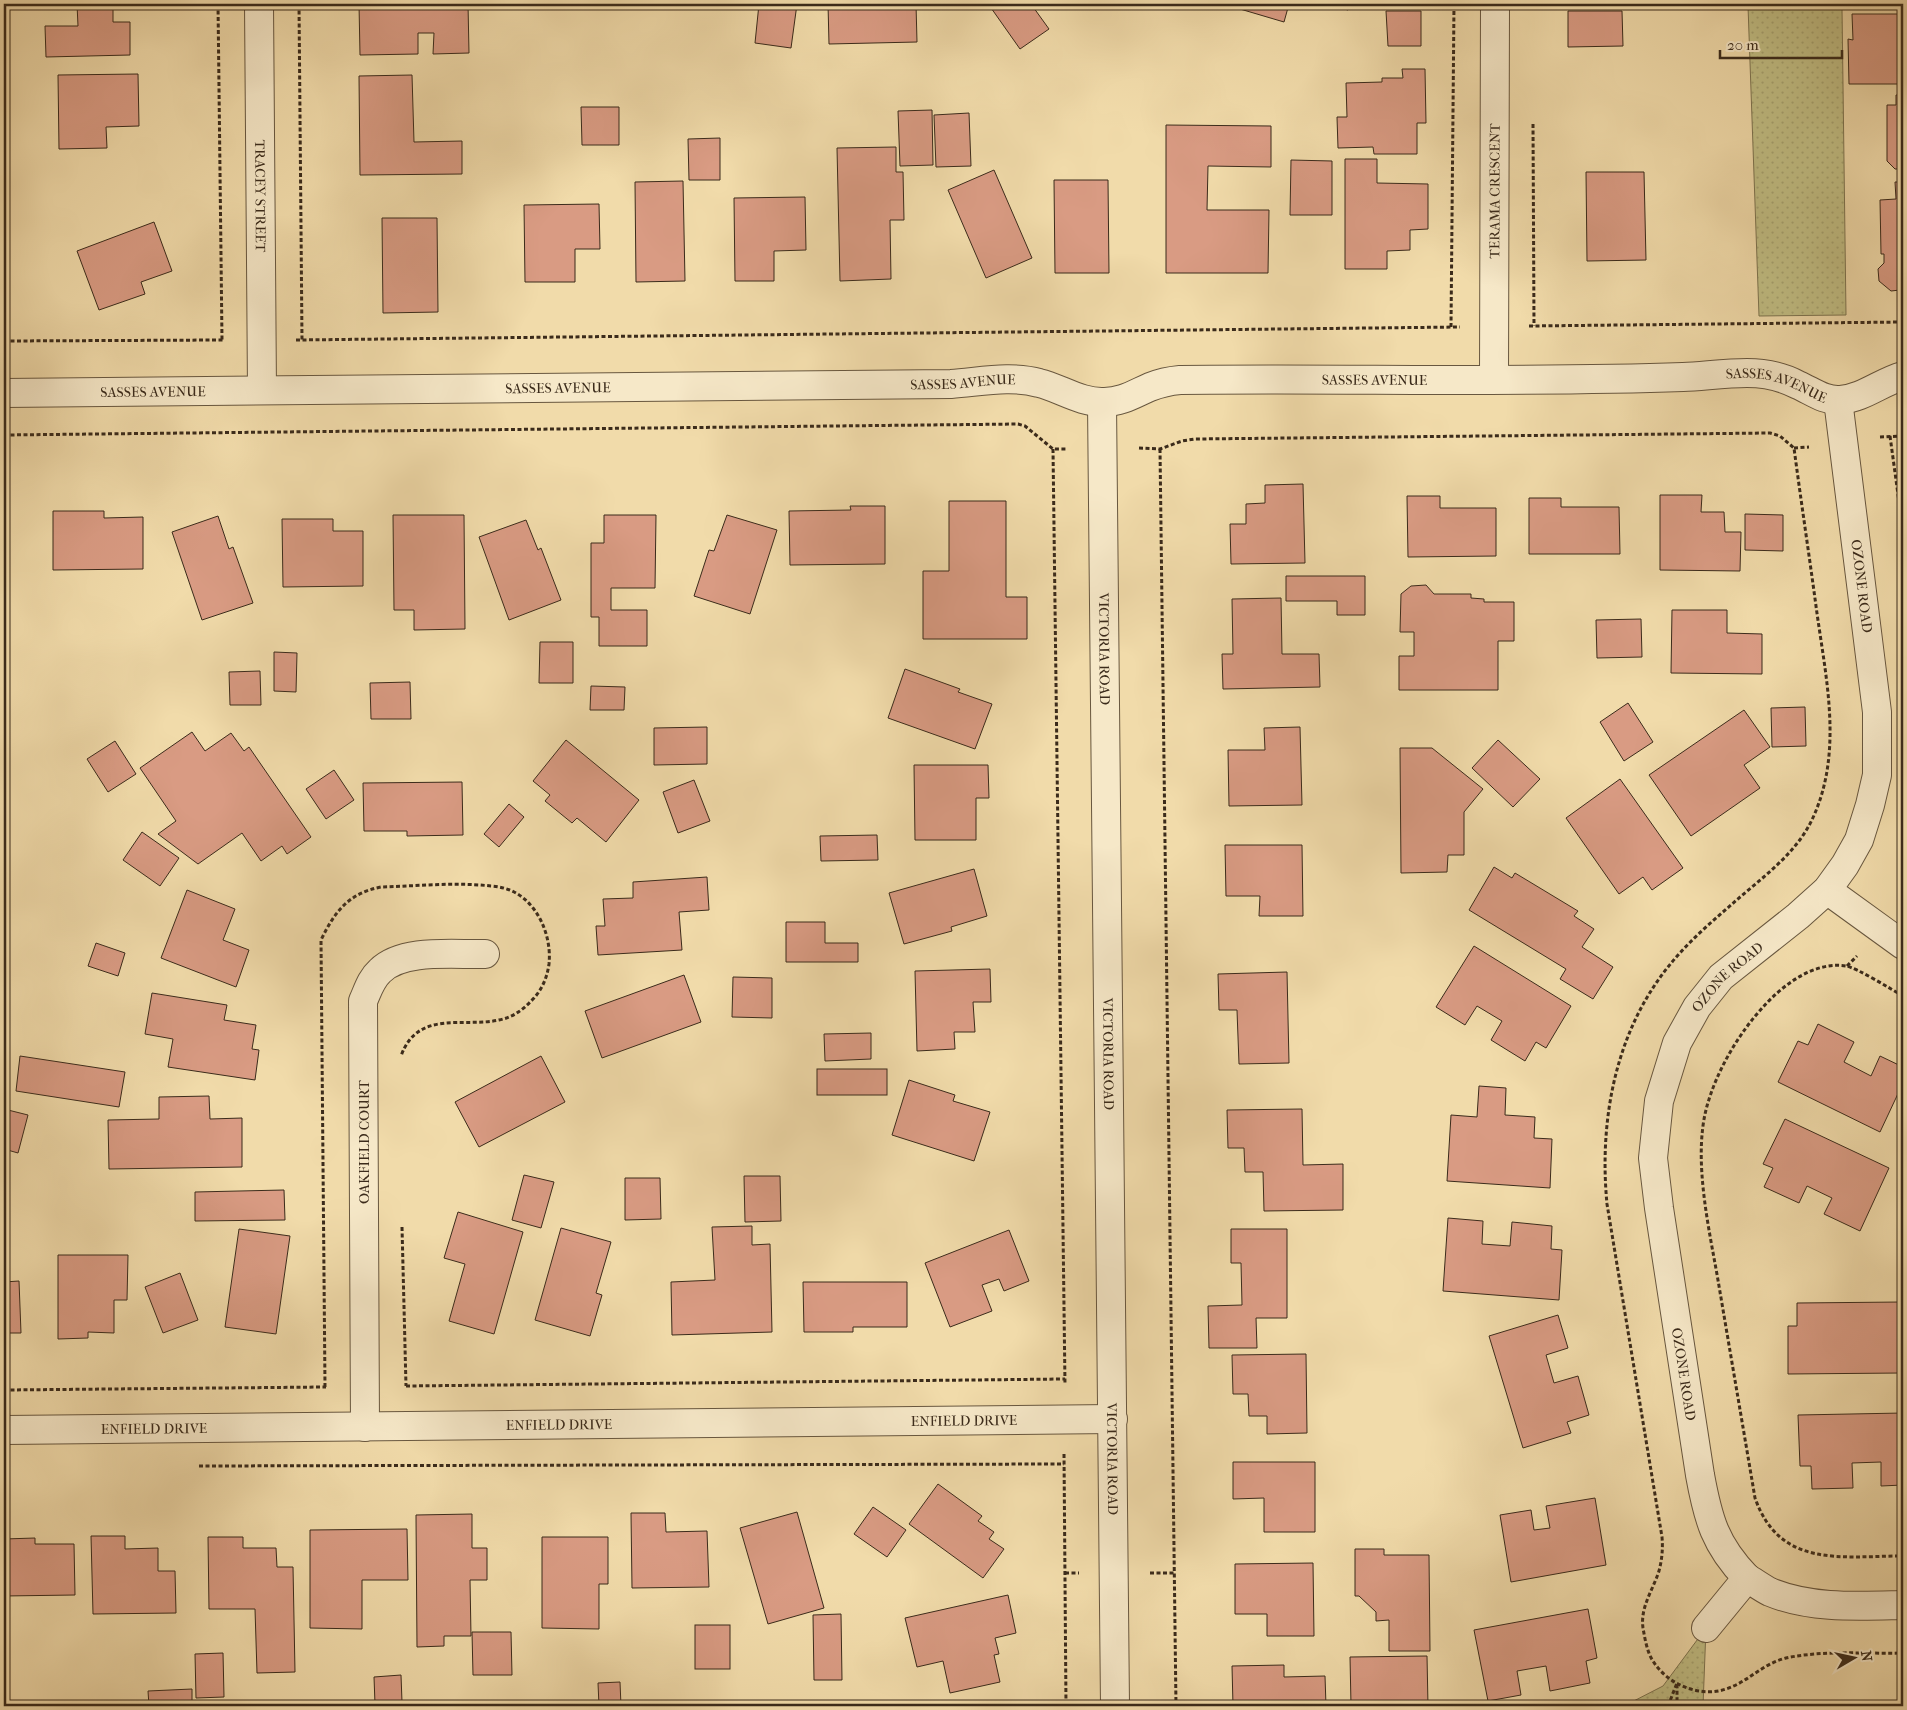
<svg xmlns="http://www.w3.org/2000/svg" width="1907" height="1710" viewBox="0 0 1907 1710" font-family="'IM FELL French Canon',serif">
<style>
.park{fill:url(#park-dots);stroke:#7e7450}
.building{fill:#d99b83;stroke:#3b2b1b}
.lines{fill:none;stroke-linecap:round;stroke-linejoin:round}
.minor-casing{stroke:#68573f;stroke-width:30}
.path{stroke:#3b2b1b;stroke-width:3;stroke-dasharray:4 2.5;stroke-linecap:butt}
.minor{stroke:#f6e8c8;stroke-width:28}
.labels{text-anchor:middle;stroke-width:4.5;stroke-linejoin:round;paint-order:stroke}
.street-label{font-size:14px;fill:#3b2b1b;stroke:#f6e8c8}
</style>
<defs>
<pattern id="park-dots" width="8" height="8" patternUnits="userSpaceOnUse" patternTransform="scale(1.25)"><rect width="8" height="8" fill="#c1be84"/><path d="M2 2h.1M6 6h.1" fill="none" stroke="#a7a371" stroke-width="1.8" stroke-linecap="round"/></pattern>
</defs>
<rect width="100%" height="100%" fill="#f1dbaa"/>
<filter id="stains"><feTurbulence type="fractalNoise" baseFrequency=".004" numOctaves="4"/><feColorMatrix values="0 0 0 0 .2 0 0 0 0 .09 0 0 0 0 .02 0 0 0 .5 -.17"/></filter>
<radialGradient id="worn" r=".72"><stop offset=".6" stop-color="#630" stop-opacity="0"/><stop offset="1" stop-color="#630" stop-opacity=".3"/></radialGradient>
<g class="park">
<path d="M1748,6L1842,8L1846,315L1759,316Z"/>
<path d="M1706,1628L1703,1706H1624L1663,1686Z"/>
</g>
<g class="building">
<path d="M47,4H129V7H113V22H130V55L46,57L45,26H78L77,4L47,5Z"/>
<path d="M359,4H468L469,53L433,54L434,33H418V54L360,55Z"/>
<path d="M759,4H797L791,48L755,43Z"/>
<path d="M828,4H916L917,42L829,44Z"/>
<path d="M991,4H1031L1049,29L1020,49L989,5Z"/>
<path d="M1221,4H1241L1240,9Z"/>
<path d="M1241,4H1289L1284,22L1240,9Z"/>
<path d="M1326,4H1350L1348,10Z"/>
<path d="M1386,11H1421V46H1388Z"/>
<path d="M1568,11H1622L1623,46L1568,47Z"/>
<path d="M1852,14H1903V84H1849L1848,39L1853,40Z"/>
<path d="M1402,69H1425L1426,123H1417V154H1374L1373,147L1338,148L1337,117H1347L1346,83L1382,82V78H1403Z"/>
<path d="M138,74L139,126L106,127L107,148L59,149L58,75Z"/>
<path d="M412,75L414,142L462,141V174L360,175L359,76Z"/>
<path d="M1896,95H1903V169H1895L1887,161V105H1896Z"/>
<path d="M581,107H619V145H582Z"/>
<path d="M932,110L933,165L900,166L898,111Z"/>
<path d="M969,113L971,166L936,167L934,115Z"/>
<path d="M1166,125L1271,126V167L1208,166L1207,210H1269L1268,273H1166Z"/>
<path d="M720,138V180H689L688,139Z"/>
<path d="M896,147V172H903L904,220H890L891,279L840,281L837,148Z"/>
<path d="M1345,159H1377V183L1428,184V229L1410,230V250L1387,251V269H1345Z"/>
<path d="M1291,160L1332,161V215H1290Z"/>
<path d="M994,170L1032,258L986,278L948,190Z"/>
<path d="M1586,172H1644L1646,260L1587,261Z"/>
<path d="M1054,180H1108L1109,273H1055Z"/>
<path d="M683,181L685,281L636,282L635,182Z"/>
<path d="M1895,182H1903V288L1900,290L1891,291L1879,281L1878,269L1884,263V254H1881L1880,200L1896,199Z"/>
<path d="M805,197L806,250L774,251V281H735L734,198Z"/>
<path d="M599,204L600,249H575V282H525L524,205Z"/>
<path d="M382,218H437L438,312L383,313Z"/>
<path d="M154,222L172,271L141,282L145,294L99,310L77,251Z"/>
<path d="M1303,484L1305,563L1231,564L1230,524H1246V504L1265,503V485Z"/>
<path d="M1660,495H1702L1701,512H1724L1725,532H1741L1740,571L1660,570Z"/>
<path d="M1407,496H1440V508H1496V556L1408,557Z"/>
<path d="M1529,498H1561V507H1619L1620,554H1529Z"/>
<path d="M949,501H1006V597H1027V639H923V571H949Z"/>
<path d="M850,506H885V564L790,565L789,511L851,510Z"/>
<path d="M53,511H104V518L143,517V569L53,570Z"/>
<path d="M1745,514L1783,515V551L1745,550Z"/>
<path d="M393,515H464L465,629L414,630V610H394Z"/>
<path d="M604,515H656L655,588H611V610H647V646H599V617H591V543H604Z"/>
<path d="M727,515L777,530L750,614L694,596L709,550L714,551Z"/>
<path d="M218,516L229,549L233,547L253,603L202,620L172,532Z"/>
<path d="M282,519H333V531H363V586L283,587Z"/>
<path d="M526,520L538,550L541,548L561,600L509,620L479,537Z"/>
<path d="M1286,576H1365V615H1337V601H1286Z"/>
<path d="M1426,585L1434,594H1471V598L1484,599V602H1514V641H1498V690H1399V656H1414V632H1400L1401,594L1411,586Z"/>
<path d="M1281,598L1282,654H1319L1320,687L1223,689L1222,654H1233L1232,599Z"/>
<path d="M1672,610H1727V633L1762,634V674L1671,673Z"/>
<path d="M1641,619L1642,657L1597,658L1596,620Z"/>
<path d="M540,642H573V683H539Z"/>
<path d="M274,652L297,653L296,692L274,691Z"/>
<path d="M905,669L960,689L958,692L992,704L975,749L888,718Z"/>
<path d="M260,671L261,705H230L229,672Z"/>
<path d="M410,682L411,719H371L370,683Z"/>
<path d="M591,686L625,687L624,710H590Z"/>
<path d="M1628,703L1653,742L1624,761L1600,722Z"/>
<path d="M1805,707L1806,746L1772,747L1771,708Z"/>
<path d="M1744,710L1770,747L1744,765L1760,788L1691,836L1649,775Z"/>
<path d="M707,727V764L654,765V728Z"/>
<path d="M1300,727L1302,805L1229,806L1228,750H1265L1264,728Z"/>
<path d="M192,732L205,751L231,733L244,751L249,747L311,837L287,854L282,846L261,861L242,833L198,864L158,834L176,821L140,768Z"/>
<path d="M566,740L639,800L606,842L577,818L572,823L545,801L550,795L533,781Z"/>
<path d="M1498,740L1540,779L1513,807L1472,768Z"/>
<path d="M115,741L136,774L108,792L87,759Z"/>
<path d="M1400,748H1432L1483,789L1464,812V855H1448L1447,872L1401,873Z"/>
<path d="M914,765H988L989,798H976V840H915Z"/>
<path d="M334,770L354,800L326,819L306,789Z"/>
<path d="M1620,779L1683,868L1652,890L1643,877L1619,894L1566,818Z"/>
<path d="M694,780L710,821L678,833L663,792Z"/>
<path d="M462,782L463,835L407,836V831H364L363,783Z"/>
<path d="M509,804L524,817L499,847L484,834Z"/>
<path d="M142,832L179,858L160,886L123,860Z"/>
<path d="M877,835L878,860L821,861L820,836Z"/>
<path d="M1225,845H1302L1303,916H1259L1260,896H1226Z"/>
<path d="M1494,867L1512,878L1515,873L1578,911L1574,916L1594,929L1582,947L1613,967L1593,999L1560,979L1566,969L1469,910Z"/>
<path d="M974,869L987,916L951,927L952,931L904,944L889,893Z"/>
<path d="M707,877L709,910L679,912L682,950L598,955L596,926H605L603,899L633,898V882Z"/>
<path d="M187,890L235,909L223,940L249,950L236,987L161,958Z"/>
<path d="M786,922H825V943H858V962H786Z"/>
<path d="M96,943L125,953L118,976L88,966Z"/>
<path d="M1474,946L1571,1006L1546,1048L1536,1042L1525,1061L1491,1040L1502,1021L1477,1006L1465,1025L1436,1007Z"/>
<path d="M990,969L991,1002H973L975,1032H954L955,1049L917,1051L915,971Z"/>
<path d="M1287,972L1289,1063L1239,1064L1237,1010H1219L1218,974Z"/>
<path d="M684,975L701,1022L602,1058L585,1011Z"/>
<path d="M733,977L772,978V1018L732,1017Z"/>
<path d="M152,993L227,1005L224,1020L256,1025L252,1049L259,1050L255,1080L168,1067L173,1039L145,1034Z"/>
<path d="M1818,1024L1854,1042L1844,1062L1871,1076L1880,1056L1903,1067V1083L1880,1132L1778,1082L1798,1041L1808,1045Z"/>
<path d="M871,1033V1059L825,1061L824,1034Z"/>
<path d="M20,1056L125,1072L119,1107L16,1091Z"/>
<path d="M541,1056L565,1102L479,1147L455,1102Z"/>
<rect x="817" y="1069" width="70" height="26"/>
<path d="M909,1080L955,1095L953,1101L990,1112L974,1161L892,1135Z"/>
<path d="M1479,1086L1506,1088L1505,1115L1535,1117L1534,1138L1552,1139L1550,1188L1447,1181L1451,1115L1477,1117Z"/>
<path d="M209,1096L210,1119L242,1118V1167L109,1169L108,1120L159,1119V1097Z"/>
<path d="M4,1109L28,1115L18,1153L4,1149Z"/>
<path d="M1302,1109L1303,1165L1343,1164V1210L1264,1211L1263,1172H1245L1244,1148H1228L1227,1110Z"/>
<path d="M1785,1119L1889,1168L1860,1231L1824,1214L1832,1198L1807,1186L1799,1203L1764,1187L1773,1168L1763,1164Z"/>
<path d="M524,1175L554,1182L541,1228L512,1220Z"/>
<path d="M744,1176H780L781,1221L745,1222Z"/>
<path d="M625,1178H660L661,1219L625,1220Z"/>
<path d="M284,1190L285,1220L195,1221V1192Z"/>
<path d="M458,1212L523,1232L494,1334L449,1321L465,1264L444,1258Z"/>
<path d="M1448,1218L1483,1221L1482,1244L1510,1246L1512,1222L1552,1226L1551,1249L1562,1250L1559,1300L1443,1291Z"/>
<path d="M752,1226V1245L770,1244L772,1332L672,1335L671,1282L715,1280L712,1227Z"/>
<path d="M561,1228L611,1242L596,1293L602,1295L590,1336L535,1320Z"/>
<path d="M239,1229L290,1236L276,1334L225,1327Z"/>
<path d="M1231,1229H1287V1318H1256L1257,1348H1209L1208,1306L1242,1305L1241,1263H1231Z"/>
<path d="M1009,1230L1029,1281L1004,1291L999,1279L982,1285L992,1311L950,1327L925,1263Z"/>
<path d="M58,1255H128L127,1300H114V1333L88,1332V1338L58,1339Z"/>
<path d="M180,1273L198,1320L163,1333L145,1287Z"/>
<path d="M19,1281L21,1333H4V1282Z"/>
<path d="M803,1282H907V1327H853V1332H804Z"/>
<path d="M1901,1302V1373L1788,1374V1326H1797V1303Z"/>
<path d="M1558,1315L1568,1348L1546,1355L1554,1383L1578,1376L1589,1415L1567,1422L1571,1433L1523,1448L1489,1336Z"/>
<path d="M1306,1354L1307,1433L1267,1434V1416H1249L1248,1394H1233L1232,1355Z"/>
<path d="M1903,1413V1485L1881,1486V1462L1852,1463L1853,1488L1812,1489L1811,1466H1800L1798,1415Z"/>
<path d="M1233,1462H1315V1532H1264V1498L1233,1499Z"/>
<path d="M938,1484L982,1516L978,1521L994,1532L989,1539L1004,1549L983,1578L909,1524Z"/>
<path d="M1595,1498L1606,1565L1511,1582L1500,1515L1531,1510L1534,1530L1550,1528L1546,1506Z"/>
<path d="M873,1507L906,1530L887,1557L854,1534Z"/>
<path d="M797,1512L824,1608L768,1624L740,1528Z"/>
<path d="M631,1513H665L666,1532L707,1531L709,1587L632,1588Z"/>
<path d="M472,1514V1548H487V1580H470L471,1636H444V1646L417,1647L416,1515Z"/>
<path d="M407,1529L408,1580H362V1629L310,1628V1530Z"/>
<path d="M91,1536H125V1549L158,1548V1571H175L176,1613L93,1614Z"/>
<path d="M208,1537H243V1548H276L277,1567H293L295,1672L257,1673L255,1609H209Z"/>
<path d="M542,1537H608V1584H599V1629L542,1628Z"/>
<path d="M35,1538V1544H74L75,1595L4,1596V1539Z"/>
<path d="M1355,1549H1384V1555H1429L1430,1651H1389V1620L1376,1621V1612L1359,1596H1355Z"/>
<path d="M1313,1563L1314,1636H1267V1614H1235V1564Z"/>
<path d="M1008,1595L1016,1633L995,1638L999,1654L994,1655L1000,1682L950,1693L943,1661L917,1667L905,1618Z"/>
<path d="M1588,1609L1597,1658L1586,1661L1590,1683L1550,1691L1546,1666L1517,1671L1521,1695L1488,1701L1474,1630Z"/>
<path d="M841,1614L842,1680H814L813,1615Z"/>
<rect x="695" y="1625" width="35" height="44"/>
<path d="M472,1632H511L512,1675H473Z"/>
<path d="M223,1653L224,1697L196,1698L195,1654Z"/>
<path d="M1427,1656L1428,1706L1351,1705L1350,1657Z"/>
<path d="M1284,1665V1677L1325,1676L1326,1706H1233L1232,1666Z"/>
<path d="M401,1675L402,1702L375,1704L374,1677Z"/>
<path d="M620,1682L621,1706H599L598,1683Z"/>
<path d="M192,1689V1706H149L148,1691Z"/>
</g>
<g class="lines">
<g class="minor-casing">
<g id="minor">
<path id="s1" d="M259,4L262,390"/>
<path id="s2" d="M1494,379L1495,4"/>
<path id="s3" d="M4,393L951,384C980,382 1011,375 1039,383C1060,388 1081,403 1104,402C1122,402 1134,394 1150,387C1160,383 1169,381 1180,380C1347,378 1515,383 1683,377C1704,376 1726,373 1747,373C1764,373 1783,377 1798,385C1812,391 1824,401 1840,400C1864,398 1881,382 1903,376"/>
<path id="s4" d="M1102,403L1115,1706"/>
<path d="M1827,890L1903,945"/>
<path d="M365,1427L363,1001C368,990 371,979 380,971C403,948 455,955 485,954"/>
<path id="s5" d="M4,1430L1113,1419"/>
<path id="s6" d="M1747,1578C1715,1545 1708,1519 1700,1475L1659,1208L1653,1158L1659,1101L1677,1043L1697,1007L1721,977L1798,916L1827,890L1845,865L1859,840L1870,805L1877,775V712L1838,400"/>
<path d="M1706,1628L1747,1578C1754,1582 1762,1588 1770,1592C1811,1609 1859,1606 1903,1605"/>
</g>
</g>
<g class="path">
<path d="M218,4L222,340"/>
<path d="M299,4L302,340"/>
<path d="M1533,124L1534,326"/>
<path d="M1529,326L1903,322"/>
<path d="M1451,327L1454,4"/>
<path d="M296,340L1460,327"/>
<path d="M4,341L223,340"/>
<path d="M4,435L1018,424L1025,426L1053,449H1067"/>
<path d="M1890,436L1903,531"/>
<path d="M1880,437L1903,436"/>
<path d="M1139,448L1160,449L1182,441L1195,439L1770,433L1780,436L1794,448C1801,501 1809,554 1816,606C1825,674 1843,747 1815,813C1799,853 1761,878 1731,905C1709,924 1686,944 1668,967C1615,1033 1599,1121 1607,1204L1662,1537C1663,1549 1662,1559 1659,1571C1653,1590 1640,1607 1643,1628C1645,1639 1647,1652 1653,1661C1667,1684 1699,1698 1726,1689C1748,1682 1762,1664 1786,1658C1824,1650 1865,1654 1903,1653"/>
<path d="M1794,448L1809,447"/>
<path d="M1053,449L1065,1385"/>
<path d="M1160,449L1176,1706"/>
<path d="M1847,966L1857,956"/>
<path d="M1903,996C1891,989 1857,968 1846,966C1815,961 1784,984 1764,1006C1739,1033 1717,1070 1707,1106C1692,1160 1710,1232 1719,1286C1731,1357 1743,1427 1755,1498C1780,1569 1842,1556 1903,1556"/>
<path d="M402,1227L406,1386"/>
<path d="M406,1386L1065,1379"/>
<path d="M325,1387L321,940C335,911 349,893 381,887C417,886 455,882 491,886C508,887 522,894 533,908C545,923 551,945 549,964C547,978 542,989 534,998C524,1009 514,1017 499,1020C463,1028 418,1009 401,1056"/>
<path d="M4,1390L326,1387"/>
<path d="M1064,1454L1066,1706"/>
<path d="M199,1466L1064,1464"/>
<path d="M1065,1573H1079"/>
<path d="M1150,1573H1174"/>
<path d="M1668,1706L1677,1683V1706"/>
</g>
<use href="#minor" class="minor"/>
</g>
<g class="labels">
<g class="street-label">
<text dy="5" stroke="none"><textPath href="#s2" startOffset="188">TERAMA CRESCENT</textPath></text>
<text dy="5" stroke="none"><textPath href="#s1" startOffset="192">TRACEY STREET</textPath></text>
<text dy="5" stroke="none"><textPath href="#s3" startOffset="1378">SASSES AVENUE</textPath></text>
<text dy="5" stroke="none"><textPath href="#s3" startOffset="959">SASSES AVENUE</textPath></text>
<text dy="5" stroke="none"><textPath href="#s3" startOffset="554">SASSES AVENUE</textPath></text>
<text dy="5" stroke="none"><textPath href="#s3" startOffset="1782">SASSES AVENUE</textPath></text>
<text dy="5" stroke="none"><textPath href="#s3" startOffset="149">SASSES AVENUE</textPath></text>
<text transform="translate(1862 586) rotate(83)" y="5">OZONE ROAD</text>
<text dy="5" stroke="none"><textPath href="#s4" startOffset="246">VICTORIA ROAD</textPath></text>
<text dy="5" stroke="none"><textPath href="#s6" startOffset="638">OZONE ROAD</textPath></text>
<text dy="5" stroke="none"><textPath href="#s4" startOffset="651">VICTORIA ROAD</textPath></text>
<text transform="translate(364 1142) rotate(-90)" y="5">OAKFIELD COURT</text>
<text transform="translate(1684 1374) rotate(81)" y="5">OZONE ROAD</text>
<text dy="5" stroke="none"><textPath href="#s5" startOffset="960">ENFIELD DRIVE</textPath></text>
<text dy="5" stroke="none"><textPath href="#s5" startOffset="555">ENFIELD DRIVE</textPath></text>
<text dy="5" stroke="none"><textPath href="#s5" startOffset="150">ENFIELD DRIVE</textPath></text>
<text dy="5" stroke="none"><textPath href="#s4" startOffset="1056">VICTORIA ROAD</textPath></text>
</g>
</g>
<rect width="1907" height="1710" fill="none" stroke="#f1dbaa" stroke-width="20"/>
<rect x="5" y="5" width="1897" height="1700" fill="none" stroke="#3b2b1b" stroke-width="2.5"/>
<rect x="10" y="10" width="1887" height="1690" fill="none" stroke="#3b2b1b"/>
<g transform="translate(1854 1658) rotate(81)" stroke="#f6e8c8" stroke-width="4" paint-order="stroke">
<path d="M0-4L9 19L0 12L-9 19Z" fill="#3b2b1b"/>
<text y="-8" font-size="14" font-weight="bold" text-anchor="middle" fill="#3b2b1b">N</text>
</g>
<path d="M1720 50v8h122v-8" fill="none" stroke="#3b2b1b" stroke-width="2.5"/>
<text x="1727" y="50" font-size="15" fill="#3b2b1b" stroke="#f6e8c8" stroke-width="4" paint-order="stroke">20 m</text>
<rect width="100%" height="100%" filter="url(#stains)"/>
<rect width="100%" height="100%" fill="url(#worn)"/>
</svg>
